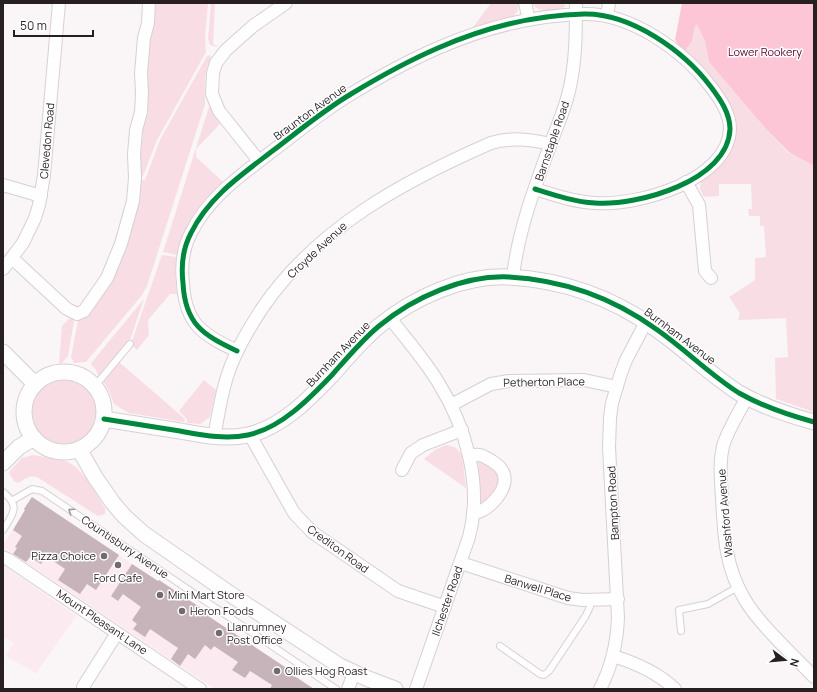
<svg xmlns="http://www.w3.org/2000/svg" width="817" height="692" viewBox="0 0 817 692" font-family="Manrope,sans-serif">
<style>
.built{fill:#fbeaef}
.green{fill:#f8dde5}
.forest{fill:#fcc6d7}
.building{fill:#c7b4ba}
.lines{fill:none;stroke-linecap:round;stroke-linejoin:round}
.service-casing{stroke:#d7d0d2;stroke-width:8}
.minor-casing{stroke:#d7d0d2;stroke-width:14}
.tertiary-casing{stroke:#d7d0d2;stroke-width:17}
.service{stroke:#fefefe;stroke-width:6}
.minor{stroke:#fefefe;stroke-width:12}
.tertiary{stroke:#fefefe;stroke-width:15}
.cycleway-casing{stroke:#fff;stroke-width:8}
.cycleway{stroke:#00873e;stroke-width:5}
.oneway{stroke:#9e9a9b}
.poi-dot{fill:#726a6c;stroke:#fff;stroke-width:1.5}
.labels{text-anchor:middle;stroke-width:3;stroke-linejoin:round;paint-order:stroke}
.park-label{font-size:11px;fill:#54002a;stroke:#fff}
.street-label{font-size:11px;fill:#281f21;stroke:#fff}
.poi-label{font-size:11px;fill:#281f21;stroke:#fff;text-anchor:start}
</style>
<rect width="100%" height="100%" fill="#faf5f6"/>
<g class="built">
<path d="M32,497L147,574L158,581L159,580L204,610L203,612L294,673L293,675L310,689H215L3,547V545L25,511L24,509Z"/>
<path d="M3,565L76,616L36,673L6,656L14,643L3,637Z"/>
</g>
<g class="green">
<path d="M154,3H208L205,38L206,52L157,140L143,176L139,175L138,154L141,152L143,133L140,131L144,68L148,66L150,47L147,44L148,39L151,36Z"/>
<path d="M211,3H215L213,44L219,47L210,45L208,39Z"/>
<path d="M491,3H518C519,11 516,15 510,19L471,30Z"/>
<path d="M532,3H562L566,6L563,8C552,11 539,14 532,3Z"/>
<path d="M697,25L705,41L709,62L766,129L789,153L814,166V412L776,399L775,358L788,357L786,318L738,320L740,313L729,297L755,280V258L766,257L764,226H760V216H749L748,209H752L751,184H719V196L704,197L700,189L701,182L713,168L732,116L684,53L692,41L695,26Z"/>
<path d="M210,55L211,59C203,72 205,90 205,104L147,286L142,295L86,362L74,363L71,357L78,321L127,242L133,223L131,219L139,180H145L160,140L207,56Z"/>
<path d="M209,107H211L214,115L220,124L196,149V157L223,182C202,203 183,225 177,255L163,252Z"/>
<path d="M162,255L176,257L175,276L177,294H170L148,320L149,335L137,350L131,344Z"/>
<path d="M144,299L129,343L101,375L98,376L96,370L91,364L92,362Z"/>
<path d="M71,317L73,318L74,321L68,356L62,363H59L62,326Z"/>
<path d="M119,362L185,419L184,422L129,413L114,404L109,391L103,381Z"/>
<circle cx="65" cy="412" r="33"/>
<path d="M204,380L216,390L210,417L200,424L187,423V419L179,411Z"/>
<path d="M446,445L455,447L462,455L466,488L424,459L435,450Z"/>
<path d="M33,455C44,457 59,458 70,463C84,471 96,494 105,508V514L98,516L37,477C29,475 25,479 18,483L14,481L9,473L10,471L22,458Z"/>
<path d="M481,461C493,468 499,472 499,486L481,507L478,462Z"/>
</g>
<path class="forest" d="M682,3H814V166L790,153L766,129L709,62L705,41L697,25L695,26L692,41L684,53L675,40Z"/>
<g class="building">
<path d="M32,497L119,555L96,590L87,584L80,594L58,580L65,569L46,556L41,564L30,557L26,562L13,554L17,548L15,547L22,536L13,530L25,510L24,509Z"/>
<path d="M132,564L158,581L159,580L204,610L202,612L294,673L293,675L314,689H270L272,685L250,671L245,678L232,670L238,662L214,646L211,650L205,645L195,659L188,654L180,666L171,659L178,648L150,629L145,637L133,629L137,624L132,620L141,607L123,594L118,601L111,596Z"/>
</g>
<g class="lines">
<g class="service-casing">
<g id="service">
<path d="M95,386L130,344"/>
<path d="M3,492C21,506 13,514 3,530"/>
<path d="M13,500L32,489L42,491L336,689"/>
<path d="M681,631L679,610L708,604L738,587"/>
<path d="M500,646L540,674L544,675L549,671L585,617L590,607V600"/>
</g>
</g>
<g class="minor-casing">
<g id="minor">
<path d="M525,3L529,20"/>
<path d="M607,16L609,3"/>
<path d="M259,161L219,111L212,94L213,73L216,63L226,50L253,26L286,3"/>
<path d="M686,182L699,205L705,271L711,278"/>
<path d="M3,185L41,196"/>
<path d="M12,258L67,309L77,314L84,311L107,278L121,244L133,201L135,178L134,154L136,130L141,112L142,93L141,73L144,38L148,23L149,3"/>
<path d="M3,269L23,243L35,218L39,205L44,175L59,3"/>
<path d="M513,277C518,231 535,186 551,143C557,126 565,109 569,91C576,62 576,32 576,3"/>
<path d="M390,318C406,339 424,359 438,382C466,427 483,485 469,537L416,689"/>
<path d="M237,351C203,335 185,324 183,283C181,266 183,248 191,233C209,196 244,173 275,149C300,130 324,110 351,94C379,77 408,61 438,48C484,28 535,15 584,14C631,13 684,51 711,87C720,99 730,113 730,129C728,181 638,206 595,203C575,202 554,195 535,189"/>
<path d="M747,397C739,413 728,429 723,446C719,463 721,480 722,498C724,535 725,567 745,600C761,626 792,654 814,677"/>
<path d="M451,405L491,384L509,381L584,380L617,387"/>
<path d="M250,435L294,513L312,532L398,591L445,607"/>
<path d="M214,437C219,412 222,387 232,363C240,343 251,325 263,307C318,227 404,181 491,143C511,137 530,139 551,144"/>
<path d="M469,456C479,453 484,456 492,461C498,465 502,468 504,475C508,490 488,512 473,513"/>
<path d="M402,470L411,453L423,445L462,430"/>
<path d="M3,557L9,560L200,689"/>
<path d="M461,563L568,598L583,600L618,599"/>
<path d="M613,656C636,663 658,673 675,689"/>
<path d="M83,687L117,633"/>
<path d="M348,689L354,673"/>
<path d="M600,689C612,666 617,643 618,618L609,447L610,418L612,403L621,373L626,360L646,322"/>
</g>
</g>
<g class="tertiary-casing">
<g id="tertiary">
<path d="M3,352L35,384"/>
<circle cx="64" cy="412" r="40"/>
<path d="M104,419C129,423 154,427 180,431C202,435 225,440 248,435C281,428 309,399 332,375C347,358 362,340 379,326C414,297 464,275 509,277C563,280 613,298 656,329C685,349 709,374 739,393C762,406 788,415 814,422"/>
<path d="M79,449L95,477L113,503L124,516L144,534L236,598L340,666L366,678L395,689"/>
<path d="M3,463L19,447L34,438"/>
</g>
</g>
<use href="#service" class="service"/>
<use href="#minor" class="minor"/>
<use href="#tertiary" class="tertiary"/>
<g class="cycleway-casing">
<g id="cycleway">
<path d="M237,351C203,335 185,324 183,283C181,266 183,248 191,233C209,196 244,173 275,149C300,130 324,110 351,94C379,77 408,61 438,48C484,28 535,15 584,14C631,13 684,51 711,87C720,99 730,113 730,129C728,181 638,206 595,203C575,202 554,195 535,189"/>
<path d="M104,419C129,423 154,427 180,431C202,435 225,440 248,435C281,428 309,399 332,375C347,358 362,340 379,326C414,297 464,275 509,277C563,280 613,298 656,329C685,349 709,374 739,393C762,406 788,415 814,422"/>
</g>
</g>
<use href="#cycleway" class="cycleway"/>
</g>
<defs><path id="oneway-chevron" d="M-2-3.5L2.5 0L-2 3.5" fill="none" stroke-width="1.6" stroke-linecap="round" stroke-linejoin="round"/></defs>
<use class="oneway" href="#oneway-chevron" transform="translate(71 511) rotate(-146)"/>
<g class="poi-dot">
<circle cx="104" cy="556" r="4"/>
<circle cx="118" cy="565" r="4"/>
<circle cx="160" cy="595" r="4"/>
<circle cx="182" cy="611" r="4"/>
<circle cx="219" cy="633" r="4"/>
<circle cx="277" cy="671" r="4"/>
</g>
<g class="labels">
<g class="park-label">
<text x="765" y="56">Lower Rookery</text>
</g>
<g class="street-label">
<text transform="translate(310 112) rotate(-36)" y="4">Braunton Avenue</text>
<text transform="translate(47 141) rotate(-85)" y="4">Clevedon Road</text>
<text transform="translate(552 141) rotate(-71)" y="4">Barnstaple Road</text>
<text transform="translate(317 250) rotate(-43)" y="4">Croyde Avenue</text>
<text transform="translate(680 336) rotate(37)" y="4">Burnham Avenue</text>
<text transform="translate(338 354) rotate(-46)" y="4">Burnham Avenue</text>
<text transform="translate(544 382) rotate(-1)" y="4">Petherton Place</text>
<text transform="translate(613 503) rotate(-93)" y="4">Bampton Road</text>
<text transform="translate(725 513) rotate(-95)" y="4">Washford Avenue</text>
<text transform="translate(125 547) rotate(34)" y="4">Countisbury Avenue</text>
<text transform="translate(338 549) rotate(36)" y="4">Crediton Road</text>
<text transform="translate(538 588) rotate(17)" y="4">Banwell Place</text>
<text transform="translate(447 601) rotate(-71)" y="4">Ilchester Road</text>
<text transform="translate(102 622) rotate(34)" y="4">Mount Pleasant Lane</text>
</g>
<g class="poi-label">
<text x="96" y="560" text-anchor="end">Pizza Choice</text>
<text x="118" y="582" text-anchor="middle">Ford Cafe</text>
<text x="168" y="599">Mini Mart Store</text>
<text x="190" y="615">Heron Foods</text>
<text x="227" y="631">Llanrumney<tspan x="227" dy="13">Post Office</tspan></text>
<text x="285" y="675">Ollies Hog Roast</text>
</g>
</g>
<rect width="817" height="692" fill="none" stroke="#281f21" stroke-width="8"/>
<g transform="translate(785 660) rotate(106)" stroke="#ffffff" stroke-width="3" paint-order="stroke">
<path d="M0-3L7 15L0 10L-7 15Z" fill="#281f21"/>
<text y="-6" font-size="11" font-weight="bold" text-anchor="middle" fill="#281f21">N</text>
</g>
<path d="M14 30v6h79v-6" fill="none" stroke="#281f21" stroke-width="2"/>
<text x="20" y="30" font-size="12" fill="#281f21" stroke="#ffffff" stroke-width="3" paint-order="stroke">50 m</text>
</svg>
